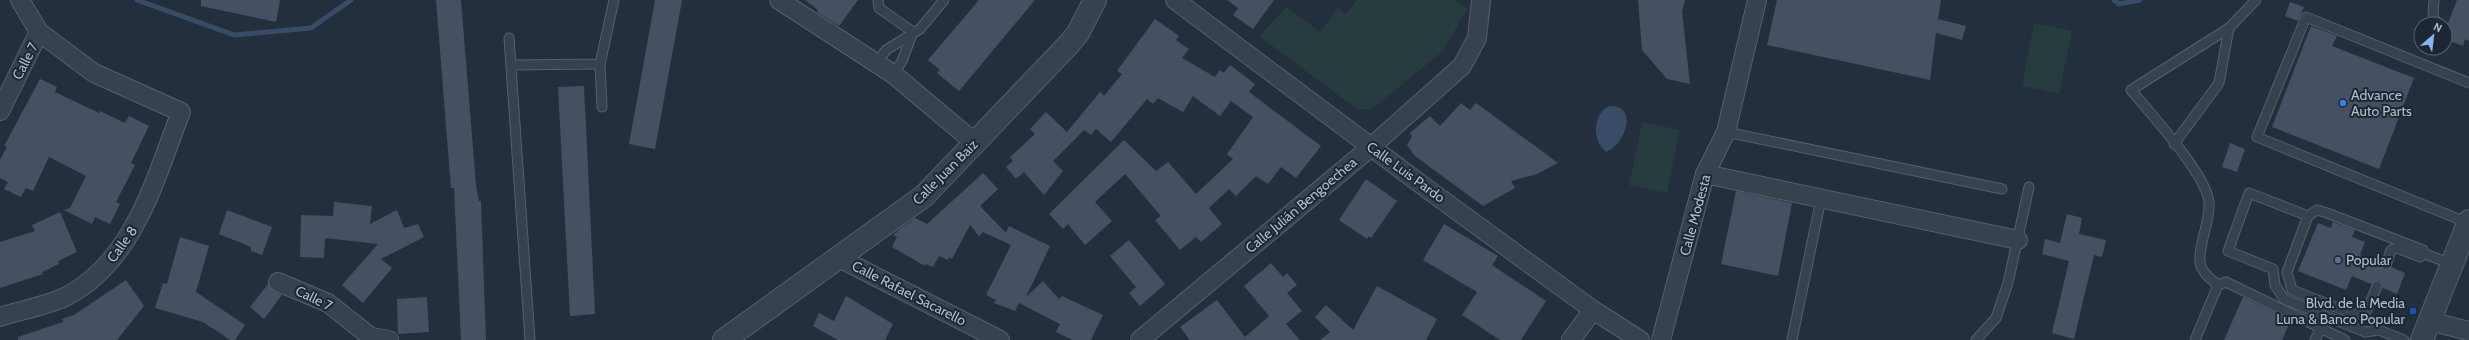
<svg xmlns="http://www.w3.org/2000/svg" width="2469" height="340" viewBox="0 0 2469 340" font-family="Cabin,sans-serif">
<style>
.green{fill:#263c3f}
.water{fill:#394c67}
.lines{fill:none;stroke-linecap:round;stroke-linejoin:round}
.stream{stroke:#394c67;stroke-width:5}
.building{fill:#455162}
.service-casing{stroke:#565f6c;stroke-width:11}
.minor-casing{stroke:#565f6c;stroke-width:20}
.tertiary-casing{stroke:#565f6c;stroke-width:24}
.service{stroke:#38414e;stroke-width:9}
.minor{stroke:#38414e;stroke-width:18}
.tertiary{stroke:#38414e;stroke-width:22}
.shop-dot{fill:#3f7fe0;stroke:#1d2633;stroke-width:1.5}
.service-dot{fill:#5c6f8a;stroke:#1d2633;stroke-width:1.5}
.transit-dot{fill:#1a4fb4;stroke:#1d2633;stroke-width:1.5}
.labels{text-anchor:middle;stroke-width:4;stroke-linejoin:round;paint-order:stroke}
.street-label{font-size:14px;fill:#b4bcc9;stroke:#1d2633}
.poi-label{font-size:14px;fill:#b4bcc9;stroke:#1d2633;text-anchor:start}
</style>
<rect width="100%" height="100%" fill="#242f3e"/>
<g class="green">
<path d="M1357,0H1453L1468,8L1443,51L1372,109H1357L1259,36L1287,7L1320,32L1338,8L1346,14Z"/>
<path d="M2034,23L2072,31L2059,94L2022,86Z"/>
<path d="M1642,122L1680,130L1667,193L1629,185Z"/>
</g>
<path class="water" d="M1609,106C1638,104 1627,143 1606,152C1592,141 1592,115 1609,106Z"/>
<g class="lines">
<g class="stream">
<path d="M137,0L234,35L311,28L351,0"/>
<path d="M2114,0L2119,4L2140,0"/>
</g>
</g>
<g class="building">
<path d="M201,0H280L276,22L201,6Z"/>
<path d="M436,0H461L476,185L479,201H481L486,340H461L454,188H451Z"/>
<path d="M655,0H682L655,149L629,144Z"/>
<path d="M805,0H858L839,26L817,12L818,10Z"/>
<path d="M979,0H1035L959,91L937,73L940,70L928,60Z"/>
<path d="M1227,0H1274L1253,29L1233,15L1238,8Z"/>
<path d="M1638,0H1685L1682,12L1690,84L1667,79L1642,50Z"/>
<path d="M1777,0H1941L1938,19L1966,26L1962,40L1936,33L1930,80L1767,45Z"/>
<path d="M2457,0H2469V41L2465,39L2463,46L2445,39V31Z"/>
<path d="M2290,2L2304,7L2298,21L2285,16Z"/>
<path d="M1155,19L1179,36L1176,40L1189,49L1182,58L1215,77L1220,70L1224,73L1230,65L1255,84L1249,92L1321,146L1296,178L1281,167L1268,184L1256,176L1236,196L1229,189L1209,208L1222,224L1201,242L1196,237L1180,250L1155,220L1161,216L1125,174L1095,202L1112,221L1085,245L1068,224L1063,229L1049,214L1124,140L1156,171L1168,162L1196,194L1233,159L1227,154L1253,117L1231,101L1220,116L1193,96L1183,112L1158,98L1153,104L1147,99L1111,142L1096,129L1091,135L1084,130L1053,161L1063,171L1044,195L1024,172L1016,179L1006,167L1013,161L1010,157L1035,134L1030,129L1046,112L1067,132L1100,92L1104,96L1122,74L1117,71Z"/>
<path d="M2311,26L2337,36L2332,46L2414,78L2379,169L2272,127Z"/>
<path d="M40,79L57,87L55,92L99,113L100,111L125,123L129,116L149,126L131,163L135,165L116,202L120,204L110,224L95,217L92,224L64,210L70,208L86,176L49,157L33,191L26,188L21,197L4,189L8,182L0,178V160L7,147L4,146Z"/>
<path d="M584,86L595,314L570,316L558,87Z"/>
<path d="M1461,103L1470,110L1476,103L1558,163L1537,174L1511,181L1515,188L1483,206L1415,156L1407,145L1412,136L1410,133L1430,116L1440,126Z"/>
<path d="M2230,143L2245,149L2237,172L2222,167Z"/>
<path d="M983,173L998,189L980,206L1006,233L1009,226L1050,246L1026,297L1043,281L1059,299L1062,296L1103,315L1091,340H1073L1056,332L1060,324L1019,303L1015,311L994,303L996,300L986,295L1011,245L983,232L979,236L970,225L952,259L949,257L948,260L939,256L933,267L926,264L925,266L892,247L897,237L893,235L901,228L915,218L927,224Z"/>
<path d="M1366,179L1397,201L1371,238L1369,236L1367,239L1339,220Z"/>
<path d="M1736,191L1792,203L1778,276L1721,264Z"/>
<path d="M334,202L372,206L370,224L397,210L404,228L418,224L424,237L381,259L392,268L363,303L342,285L378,244L325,238L324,258L300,257L301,215L333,216Z"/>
<path d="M227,210L272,227L262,255L251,251V247L219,234Z"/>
<path d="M60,212L77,252L58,261L59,264L42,272L43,274L0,288V242L35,231L32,225Z"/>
<path d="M2067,214L2082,218L2079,234L2106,240L2102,257L2094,255L2074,339L2052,333L2069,261L2042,254L2045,239L2060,243Z"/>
<path d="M2333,222L2355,230L2352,237L2365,242L2360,255L2380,263L2384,271L2391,267L2405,273L2397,294L2383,288L2382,283L2379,280L2371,284L2352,276L2346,290L2298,271L2318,223L2331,228Z"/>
<path d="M1444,224L1498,256L1492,265L1546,301L1521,340H1500L1462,315L1477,292L1423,260Z"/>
<path d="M180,237L209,246L196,292L245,325L235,340H230L203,322L155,308L163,283L167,284Z"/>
<path d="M1129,240L1165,284L1140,306L1129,293L1136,287L1110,256Z"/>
<path d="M1271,263L1283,277L1287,273L1297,285L1287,293L1302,311L1286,324L1300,340H1190L1180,327L1217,300L1245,337L1269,316L1244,286Z"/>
<path d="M126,280L144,306L117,340H18V337L63,322L62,319L74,315Z"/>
<path d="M268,284L274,291L282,295L264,319L250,307Z"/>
<path d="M1377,286L1437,319L1426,340H1320L1330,332L1315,317L1326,305L1353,330Z"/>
<path d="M846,296L893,324L885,340H838L813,326L819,313L834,321Z"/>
<path d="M427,297L429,332L398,334L397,299Z"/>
<path d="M2243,297L2291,320L2282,340H2224Z"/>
</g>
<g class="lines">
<g class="service-casing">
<g id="service">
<path d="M878,0L879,8L913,32"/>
<path d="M2434,0L2433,14L2436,24"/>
<path d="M509,38L530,340"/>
<path d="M877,63L886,50L920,29L944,0"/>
<path d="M600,64L602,107"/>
<path d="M511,65L600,64L614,0"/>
<path d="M893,74L902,61L913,32"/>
<path d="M1726,132L2002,189"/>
<path d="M2174,144L2219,83L2229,28"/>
<path d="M2308,216L2287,272L2292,290L2356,315L2367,310L2377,286"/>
<path d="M2468,223L2257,137L2306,17L2469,83"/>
<path d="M2386,265L2391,250L2397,248L2420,257L2425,254"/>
<path d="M2218,285C2211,279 2201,272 2200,262C2198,244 2211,221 2209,202C2206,174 2150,113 2131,90L2229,28L2256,0"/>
<path d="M1792,340L1821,199"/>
<path d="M1976,340L1996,318L2008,283L2029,187"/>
<path d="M2195,340L2218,285L2226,282L2345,340"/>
<path d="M2315,340L2321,328"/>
<path d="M2404,340L2379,330L2365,332L2284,299L2275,285L2273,269L2228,251L2249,193L2308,216L2317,210L2327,213L2423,250L2425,254L2452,264"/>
</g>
</g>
<g class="minor-casing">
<g id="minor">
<path d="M779,0L893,74L974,142"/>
<path d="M1175,0L1426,188L1593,310L1640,340"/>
<path d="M0,111L39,32"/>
<path d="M1705,174L2018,240"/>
<path d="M839,258L1000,340"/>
<path d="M278,282L328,303L371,337L389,340"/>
<path d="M0,317C21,310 47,306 67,296C135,260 155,178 181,112L94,73L39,32L20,0"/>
<path d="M2429,321L2469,331"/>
<path d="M1140,340L1371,147L1462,66L1477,38L1481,0"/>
<path d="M1571,340L1593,310"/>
<path d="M1661,340L1705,174L1726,132L1757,0"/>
</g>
</g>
<g class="tertiary-casing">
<g id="tertiary">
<path d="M724,340L924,196L1069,44L1078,33L1095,0"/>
<path d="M2422,340L2469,221"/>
</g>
</g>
<use href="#service" class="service"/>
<use href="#minor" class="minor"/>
<use href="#tertiary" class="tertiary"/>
</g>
<circle class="shop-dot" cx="2343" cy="103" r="4"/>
<circle class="service-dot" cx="2338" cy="260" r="4"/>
<rect class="transit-dot" x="2409" y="307" width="8" height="8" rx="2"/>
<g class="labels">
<g class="street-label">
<text transform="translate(25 61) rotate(-63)" y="5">Calle 7</text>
<text transform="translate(945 172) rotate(-45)" y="5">Calle Juan Baiz</text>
<text transform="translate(1406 172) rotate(36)" y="5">Calle Luis Pardo</text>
<text transform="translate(1301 205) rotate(-40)" y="5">Calle Julián Bengoechea</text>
<text transform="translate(1695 215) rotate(-75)" y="5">Calle Modesta</text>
<text transform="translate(122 244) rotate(-54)" y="5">Calle 8</text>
<text transform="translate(909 293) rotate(27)" y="5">Calle Rafael Sacarello</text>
<text transform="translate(314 298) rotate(26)" y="5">Calle 7</text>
</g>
<g class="poi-label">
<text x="2351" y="100">Advance<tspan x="2351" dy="16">Auto Parts</tspan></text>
<text x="2346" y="265">Popular</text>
<text x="2405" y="308" text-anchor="end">Blvd. de la Media<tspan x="2405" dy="16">Luna &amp; Banco Popular</tspan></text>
</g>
</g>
<g transform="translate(2433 36) rotate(28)"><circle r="19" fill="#1d2633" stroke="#59626f"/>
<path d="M0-3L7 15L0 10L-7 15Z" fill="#8ab4f8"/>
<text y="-6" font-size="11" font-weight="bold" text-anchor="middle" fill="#b4bcc9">N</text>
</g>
</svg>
